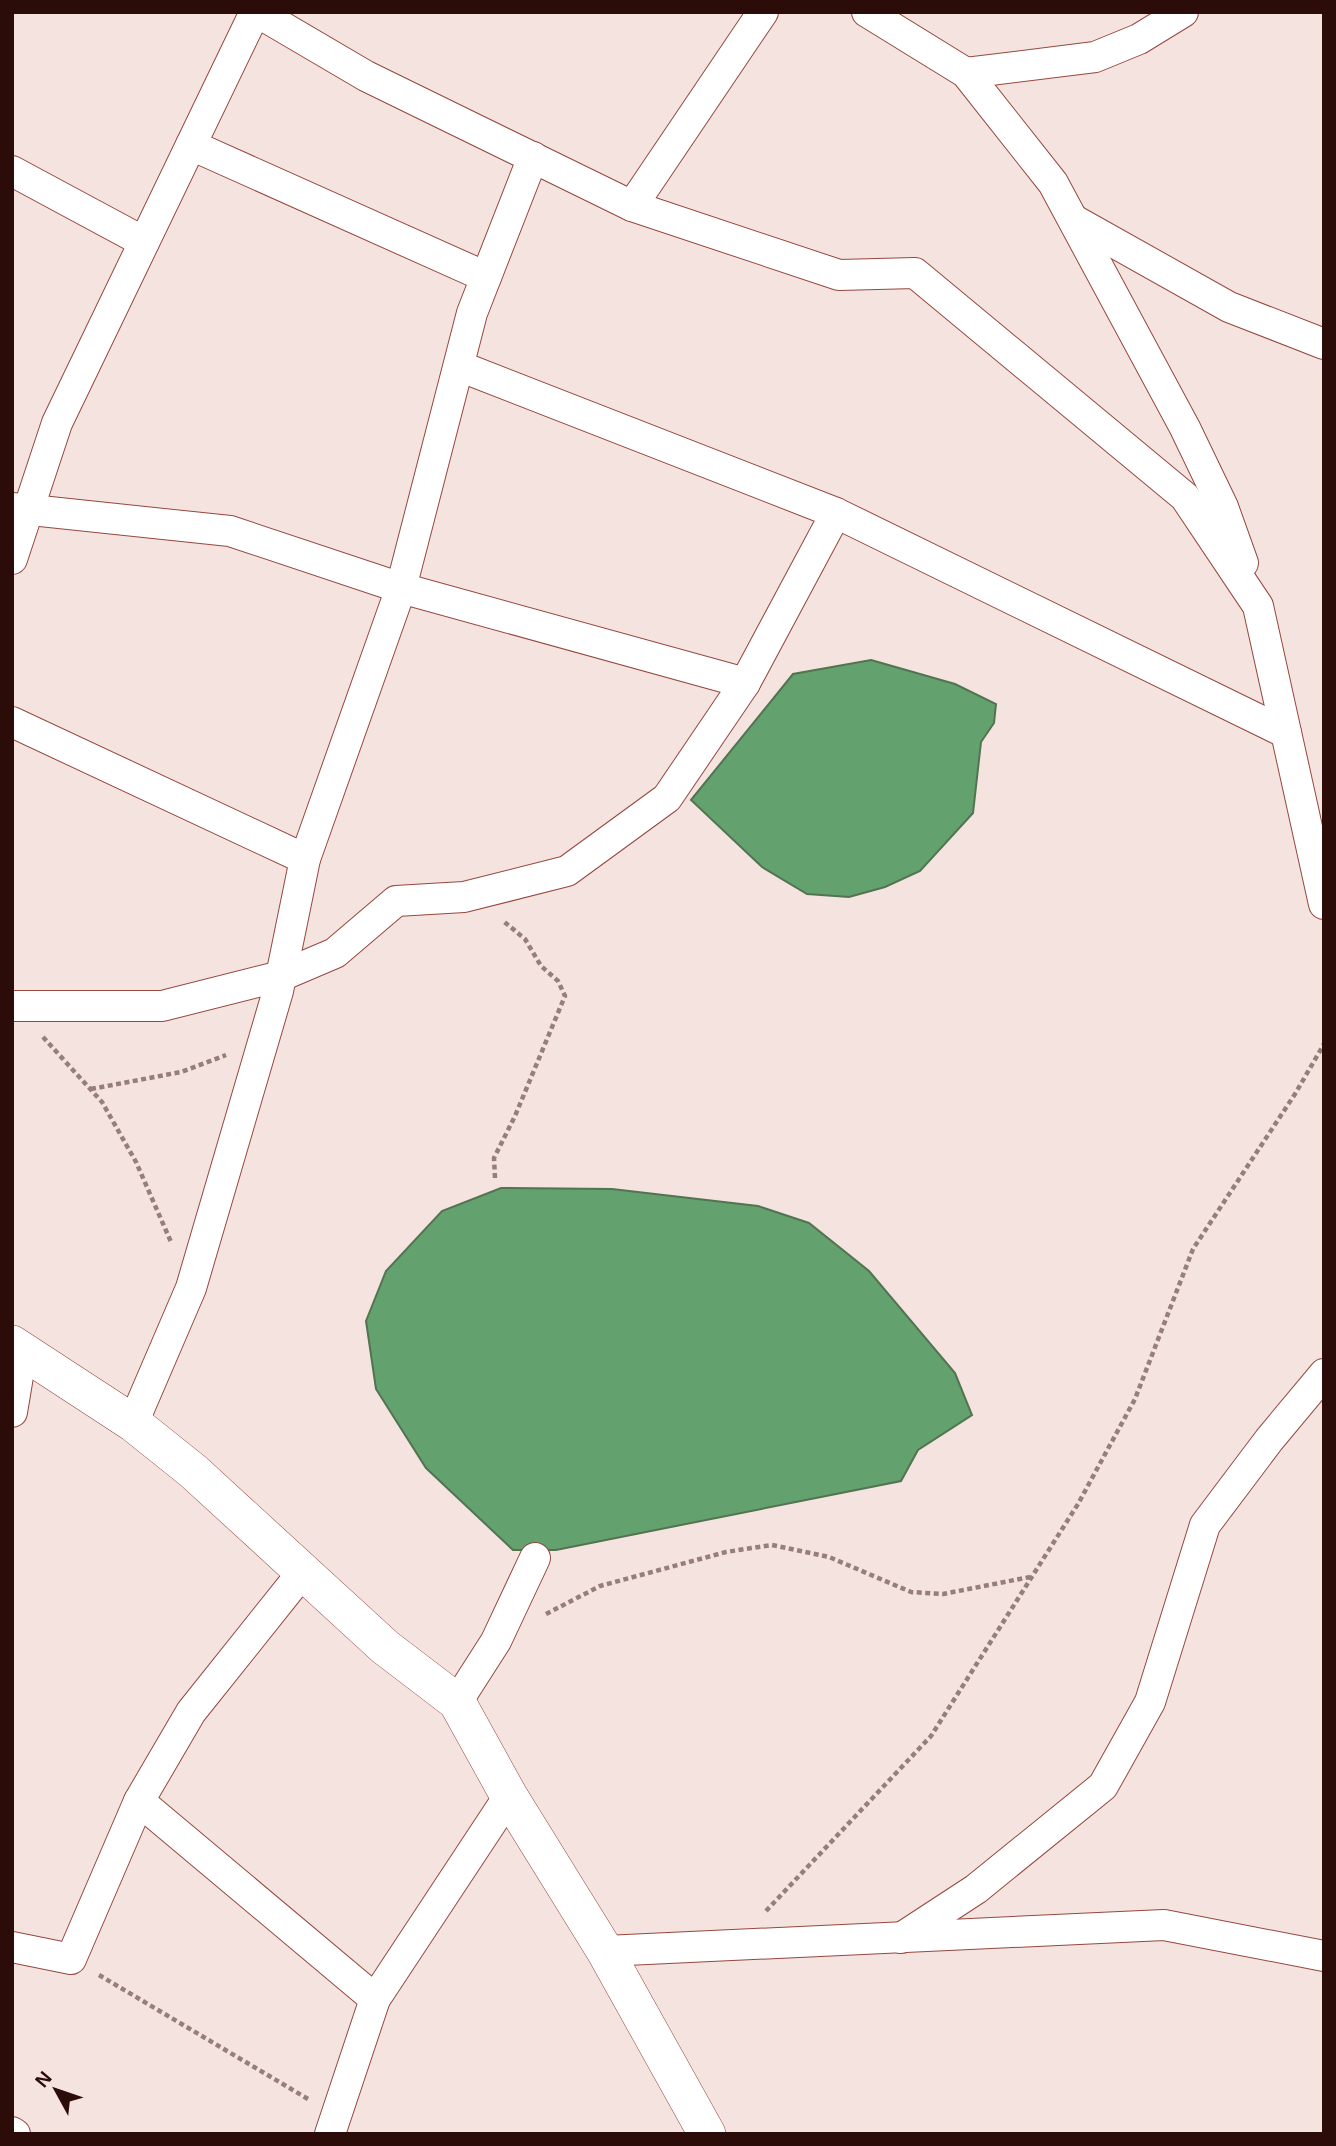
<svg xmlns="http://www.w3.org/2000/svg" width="1336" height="2146" viewBox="0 0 1336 2146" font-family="Helvetica,sans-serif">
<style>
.water{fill:#63a16f;stroke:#527450;stroke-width:2}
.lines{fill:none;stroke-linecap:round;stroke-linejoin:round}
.minor-casing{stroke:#95483e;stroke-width:32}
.tertiary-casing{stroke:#95483e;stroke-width:38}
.path{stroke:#967e7a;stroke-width:4.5;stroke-dasharray:5 3.5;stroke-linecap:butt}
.minor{stroke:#fff;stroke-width:30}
.tertiary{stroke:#fff;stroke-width:37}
</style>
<rect width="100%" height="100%" fill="#f5e3e0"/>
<g class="water">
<path d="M871,660L955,684L996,704L994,723L981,742L973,813L920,871L885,887L849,897L807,894L762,867L691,800L793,674Z"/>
<path d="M501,1188L612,1189L758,1206L809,1223L869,1271L955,1373L972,1415L918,1450L901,1481L556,1550H513L426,1468L376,1389L366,1321L386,1271L442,1211Z"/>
</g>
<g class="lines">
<g class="minor-casing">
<g id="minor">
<path d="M257,12L366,76L632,206L839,275L915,273L1185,497L1258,606L1324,904"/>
<path d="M867,12L966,73L1053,183L1185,428L1223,507L1243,563"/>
<path d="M966,73L1095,57L1139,39L1183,12"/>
<path d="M191,145L486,277"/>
<path d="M12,171L144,242"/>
<path d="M632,206L763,12"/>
<path d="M1074,220L1229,307L1324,344"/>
<path d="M459,366L836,513L1286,733"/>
<path d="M12,508L230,531L401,588L745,683"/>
<path d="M12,559L57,423L255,12"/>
<path d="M12,722L305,859"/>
<path d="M12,1006H162L281,976L335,953L396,901L464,897L567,871L667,798L745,683L836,513"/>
<path d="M12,1412L22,1352"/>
<path d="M133,1423L191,1288L278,991L305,859L401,588L472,313L533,157"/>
<path d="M302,1573L191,1712L139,1801L375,1999L330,2134"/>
<path d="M457,1702L496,1641L535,1558"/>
<path d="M901,1938L976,1889L1103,1786L1150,1702L1205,1525L1269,1440L1324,1374"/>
<path d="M12,1947L71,1959L139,1801"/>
<path d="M605,1951L1164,1925L1324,1956"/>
<path d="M375,1999L509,1796"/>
<path d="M12,2132L15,2134"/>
</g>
</g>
<g class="tertiary-casing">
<path id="tertiary" d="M12,1344L133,1423L193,1471L385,1647L457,1702L509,1796L605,1951L707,2134"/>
</g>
<g class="path">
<path d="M43,1037L102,1102L136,1162L171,1242"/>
<path d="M91,1089L181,1072L226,1055"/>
<path d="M495,1178L494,1158L515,1116L565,996L558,981L541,966L525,939L502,920"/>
<path d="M546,1614L600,1586L726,1552L772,1545L829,1557L911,1592L943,1594L1030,1577"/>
<path d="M766,1911L931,1736L1078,1504L1135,1399L1193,1249L1295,1094L1324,1044"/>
<path d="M99,1975L308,2099"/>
</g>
<use href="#minor" class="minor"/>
<use href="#tertiary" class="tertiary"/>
</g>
<rect width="1336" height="2146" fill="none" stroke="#2b0c08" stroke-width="28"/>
<g transform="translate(56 2090) rotate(310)" stroke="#f5e3e0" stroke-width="5" paint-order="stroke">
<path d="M0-5L12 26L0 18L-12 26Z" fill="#2b0c08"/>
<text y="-10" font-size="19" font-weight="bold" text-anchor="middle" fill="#2b0c08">N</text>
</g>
</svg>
